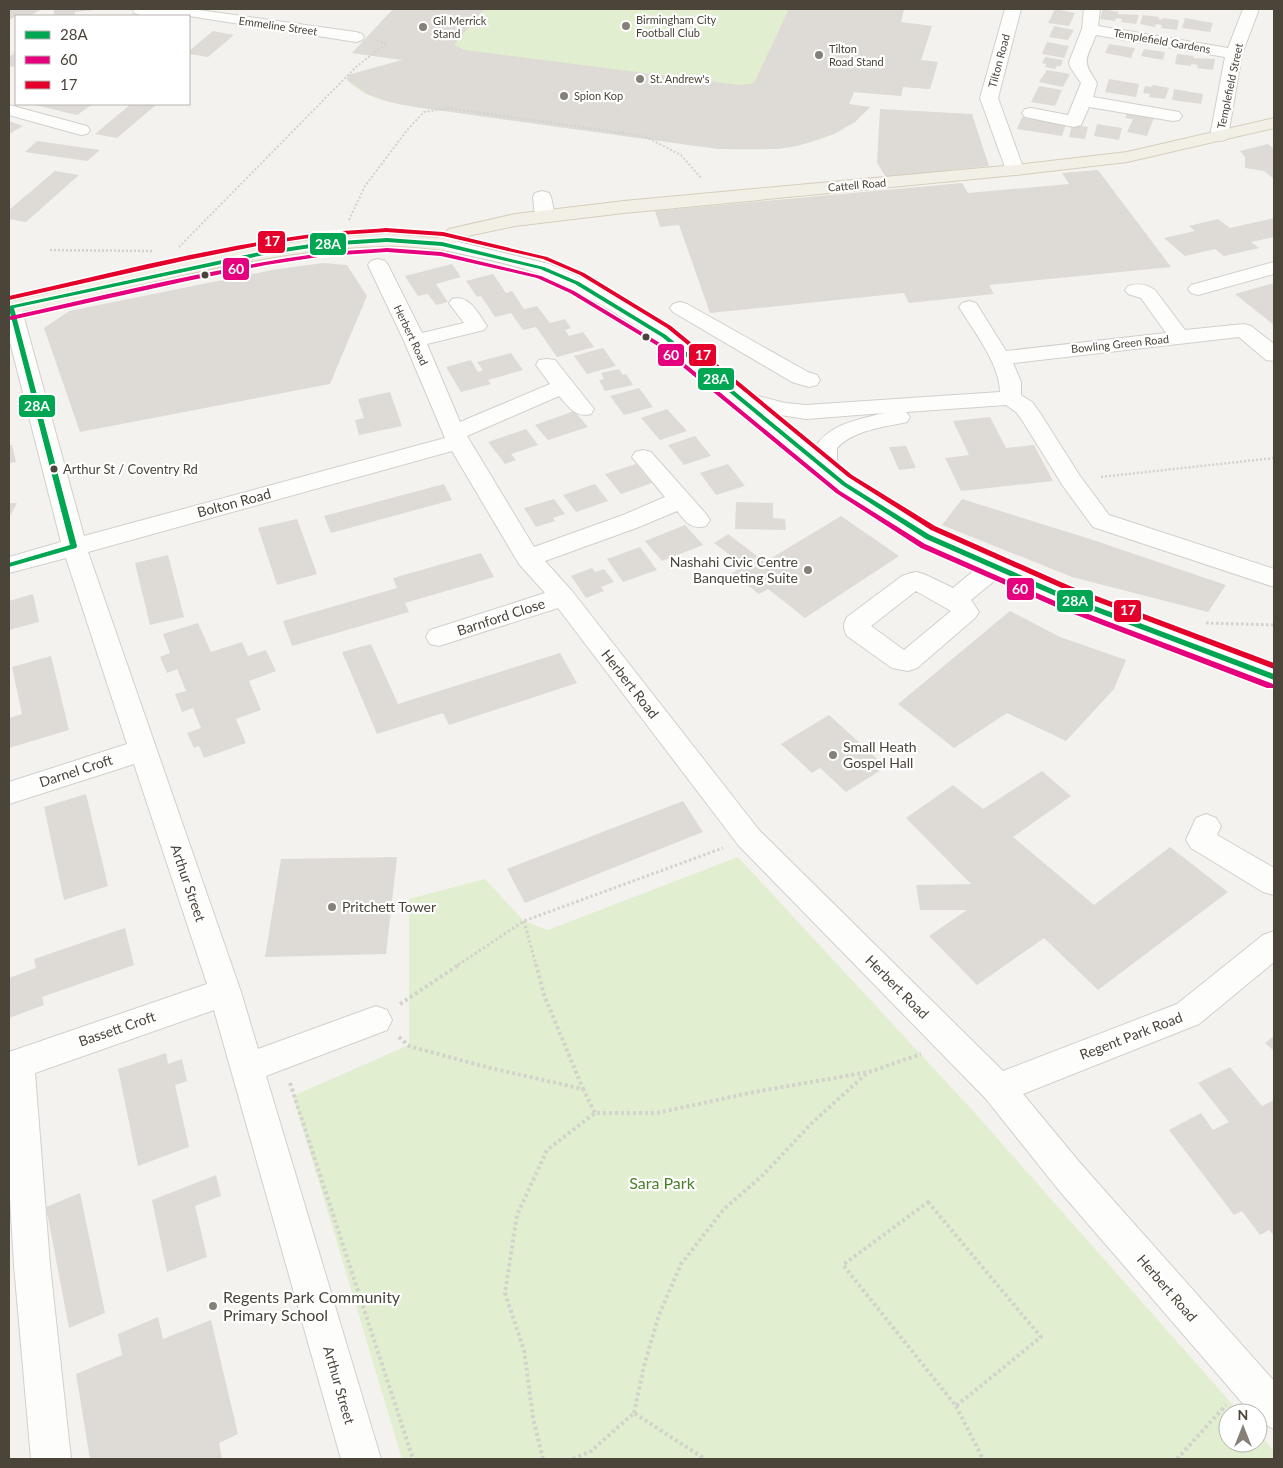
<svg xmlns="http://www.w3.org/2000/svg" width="1283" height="1468" viewBox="0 0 1283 1468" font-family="Lato,sans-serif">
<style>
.green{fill:#e1eecf}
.building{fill:#dedbd6}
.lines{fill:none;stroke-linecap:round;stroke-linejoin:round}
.minor-casing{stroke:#d2d0cb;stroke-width:2}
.major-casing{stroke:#d6cebb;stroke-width:2}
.path-far3{stroke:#d3d2cc;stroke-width:2;stroke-dasharray:2 2;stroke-linecap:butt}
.path-far2{stroke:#d3d2cc;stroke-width:2.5;stroke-dasharray:2 2;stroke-linecap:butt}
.path-far1{stroke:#d3d2cc;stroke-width:3;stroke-dasharray:2.5 2.5;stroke-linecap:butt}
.path{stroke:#d3d2cc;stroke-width:4;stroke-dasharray:3 3;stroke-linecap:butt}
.minor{fill:#fdfdfc;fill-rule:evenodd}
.major{fill:#f2efe6;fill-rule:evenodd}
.bus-1-casing{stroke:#fff;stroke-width:3}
.bus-2-casing{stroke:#fff;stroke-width:3}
.bus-3-casing{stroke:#fff;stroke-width:3}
.bus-1{fill:#00a651;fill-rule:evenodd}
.bus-2{fill:#e5007d;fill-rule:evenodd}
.bus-3{fill:#e4002b;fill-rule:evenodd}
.poi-dot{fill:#868178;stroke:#fff;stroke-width:2}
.bus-dot{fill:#4b4439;stroke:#fff;stroke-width:2}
.labels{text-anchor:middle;stroke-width:4.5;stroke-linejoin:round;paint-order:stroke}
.far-poi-label{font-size:11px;fill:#4b4439;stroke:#fff;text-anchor:start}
.far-street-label{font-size:11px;fill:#4b4439;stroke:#fff}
.bus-label{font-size:13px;fill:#4b4439;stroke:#fff;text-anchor:start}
.street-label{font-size:14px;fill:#4b4439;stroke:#fff}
.poi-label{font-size:14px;fill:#4b4439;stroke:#fff;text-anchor:start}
.near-park-label{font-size:16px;fill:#4a7f2a;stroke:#fff}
.near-poi-label{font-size:16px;fill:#4b4439;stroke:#fff;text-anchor:start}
.line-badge{stroke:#fff;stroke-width:2}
.badge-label{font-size:14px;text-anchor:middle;font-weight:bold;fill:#fff}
</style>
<rect width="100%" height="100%" fill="#f4f2ee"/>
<g class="green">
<path d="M393,9H904L901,22L932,26L921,60L938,62L930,89L903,87L901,96L854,92L849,104L870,107C846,133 814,145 779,148C730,154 681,143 632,137C560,127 487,117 415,107C391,103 364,98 347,80L348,75L401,60L352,53Z"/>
<path d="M738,857L974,1112L1240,1413H1228V1443H1258V1433L1274,1451V1459H402L293,1096L409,1045V899L485,879L524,921L548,930Z"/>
</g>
<g class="building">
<path d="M9,9H42L29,16H16L9,20Z"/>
<path d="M54,9H93V10L75,12V16H54Z"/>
<path d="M393,9H484L454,45L465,50L739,85L751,84L755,81L789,9H904L901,22L932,26L921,60L938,62L930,89L903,87L901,96L854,92L849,104L870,107L855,122L834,134L797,146L778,149H718L415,107L389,102L367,94L347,80L348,75L403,60L352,53Z"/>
<path d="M1055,9L1075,13L1069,26L1048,23Z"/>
<path d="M1103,9L1119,12L1118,14L1139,15L1136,24L1121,22L1122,19L1116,18L1115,21L1100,19Z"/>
<path d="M1143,15L1159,17L1158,19L1162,20V18L1179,20L1177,30L1161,28L1162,25L1156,24L1155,27L1140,24Z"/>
<path d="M1185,18L1213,23L1210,32L1182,28Z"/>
<path d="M1054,26L1074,30L1068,40L1049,37Z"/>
<path d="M213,31L234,35L208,57L189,54V51Z"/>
<path d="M1047,42L1069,46L1064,58L1042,54Z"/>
<path d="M1109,44L1135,48L1131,58L1105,53Z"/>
<path d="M1144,49L1165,52L1163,60L1141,56Z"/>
<path d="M16,50V65L13,67L9,66V56L16,53H12Z"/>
<path d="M1177,54L1194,56L1193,58L1215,59L1213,70L1197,68L1198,65L1191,64V66L1175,64Z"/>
<path d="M1045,57L1063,60L1061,66H1057L1055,69L1045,67L1046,64L1042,63Z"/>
<path d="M1047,70L1070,74L1063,87L1039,82Z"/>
<path d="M1109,79L1139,84L1136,97L1105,92Z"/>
<path d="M1153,85L1169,88L1165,99L1149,97L1150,94L1143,93L1145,86L1152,87Z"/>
<path d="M1039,86L1062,90L1055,106L1031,102Z"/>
<path d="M1174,89L1203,94L1201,104L1172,100Z"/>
<path d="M31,104H93L77,115Z"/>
<path d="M131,104H157L117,138L95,134Z"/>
<path d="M880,109L972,114L989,166L886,177L877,163Z"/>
<path d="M1127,113L1154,118L1147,136L1127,132L1133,119L1125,118Z"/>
<path d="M1022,117L1066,124L1062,136L1017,129Z"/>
<path d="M9,121L23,126L9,134Z"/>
<path d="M1097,124L1122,128L1119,140L1094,136Z"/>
<path d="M1072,125L1088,127L1085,139L1069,137Z"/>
<path d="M37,141L100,150L87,161L25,152Z"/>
<path d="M1268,144L1274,149V179L1264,171L1245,168V157L1240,151Z"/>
<path d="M1098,170L1171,267L989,285L994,294L909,303L904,293L710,313L679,225L660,227L655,211L962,183L968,193L1069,184L1062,173Z"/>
<path d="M55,171L79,175L26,222L9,219V210Z"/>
<path d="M1274,218V237L1251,242L1259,248L1224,256L1215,249L1185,256L1164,238L1195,231L1189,226L1218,219L1230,228Z"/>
<path d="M323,263L347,265L367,296L330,384L80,432L44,328L69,311L272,270Z"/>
<path d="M452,264L461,277L436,284L448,302L436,305L428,294L418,296L405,276Z"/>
<path d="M493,274L506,293L512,291L524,309L537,306L550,323L565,319L571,328L565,330L569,336L583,332L594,347L557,357L536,327L523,330L511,313L495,317L481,296L477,297L466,281Z"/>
<path d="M1274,283V325L1235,294Z"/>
<path d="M603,348L616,366L587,374L574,356Z"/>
<path d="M511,353L523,370L488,380L491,384L461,392L446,367L471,360L478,372L483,370L477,362Z"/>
<path d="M619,369L623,375L626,374L633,385L605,391L599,380L604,379L601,373Z"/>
<path d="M639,388L653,407L624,415L610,396Z"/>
<path d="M390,392L402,426L359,435L355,420L364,418L358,399Z"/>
<path d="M667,409L687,431L660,440L641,418Z"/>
<path d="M574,411L588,427L548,440L535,425Z"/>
<path d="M990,417L1006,448L1034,445L1053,481L961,491L945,458L969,455L953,421Z"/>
<path d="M526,429L538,445L511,454L516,460L505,464L488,442Z"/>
<path d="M695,436L711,456L684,465L668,445Z"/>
<path d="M9,445H12L16,462L9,463Z"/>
<path d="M906,446L916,468L899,470L889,447Z"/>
<path d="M636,464L652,483L621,494L605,474Z"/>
<path d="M728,464L745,486L716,495L700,473Z"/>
<path d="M444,484L452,500L331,533L324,516Z"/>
<path d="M595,484L608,501L576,512L563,495Z"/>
<path d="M554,499L565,514L553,518L555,521L536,527L524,508Z"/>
<path d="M962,499L1090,539L1226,585L1208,612L1072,577L942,525Z"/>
<path d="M736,502L773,503V518L785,519L786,530L735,529Z"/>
<path d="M9,503H17L9,518Z"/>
<path d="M841,516L899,556L805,618L768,589L759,594L732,573L744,566L714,543L728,534L765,562Z"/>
<path d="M297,519L317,574L277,585L258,528Z"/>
<path d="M685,525L703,545L662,561L645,541Z"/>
<path d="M640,547L657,570L623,582L607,559Z"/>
<path d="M481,553L494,577L405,603L409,612L292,646L283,621L397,588L393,578Z"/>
<path d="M168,555L184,617L150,625L135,563Z"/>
<path d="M592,568L595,572L604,569L614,582L601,587L604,591L586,598L571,576Z"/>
<path d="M33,594L39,622L9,630V601Z"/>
<path d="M1010,611L1060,637L1126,660L1114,689L1066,741L1007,713L954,748L898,704Z"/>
<path d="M198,623L211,652L242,642L248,656L266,650L276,671L249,681L261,710L236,719L246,743L204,758L199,746L194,748L187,733L201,728L193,708L182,712L175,694L186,691L177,669L167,673L160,657L170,653L163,634Z"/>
<path d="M371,644L398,704L560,653L577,683L449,725L443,713L377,734L342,652Z"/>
<path d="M51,656L69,730L9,748V718L22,714L12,667Z"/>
<path d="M829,715L886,767L846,792L820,768L812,773L781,744Z"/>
<path d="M1042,771L1071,796L1013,837L1094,905L1170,847L1228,892L1098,990L1044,938L977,985L929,936L967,910H920L916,885L971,884L906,818L953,785L983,809Z"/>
<path d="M86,794L108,886L64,900L44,807Z"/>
<path d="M683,801L703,832L525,903L507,869Z"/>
<path d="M397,857L386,954L265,957L281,859Z"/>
<path d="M125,928L134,965L42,997L44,1005L9,1018V978L36,968L34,959Z"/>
<path d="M1274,1036V1051L1265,1043Z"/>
<path d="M166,1053L168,1064L182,1059L187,1081L175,1085L189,1147L138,1166L118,1069Z"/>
<path d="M1230,1067L1262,1106L1274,1100V1236L1269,1230L1260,1235L1242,1211L1234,1215L1169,1130L1201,1113L1213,1130L1229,1122L1198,1083Z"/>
<path d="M216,1175L221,1196L195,1206L207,1257L167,1272L152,1200Z"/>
<path d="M80,1193L105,1313L69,1328L46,1207Z"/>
<path d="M158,1317L163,1339L211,1320L238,1434L219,1443L222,1459H90L76,1374L122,1355L118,1334Z"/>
</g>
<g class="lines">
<g class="minor-casing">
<g id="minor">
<path d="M133,9H192L356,32L362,34L364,37L362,40L356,42L189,16L140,15L134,13Z"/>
<path d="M1005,9H1021L998,98L1024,170L1021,174L1015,175L1009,174L1006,170L980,98Z"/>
<path d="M1084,9H1100L1098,26L1228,48L1243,9H1259L1242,54L1228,136L1225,140L1219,141L1213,140L1210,136L1225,57L1096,35C1086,61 1081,59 1097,83L1093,97L1179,112L1182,116L1179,120L1173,121L1089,107L1081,125L1074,127L1025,117L1022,113L1025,109L1031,108L1068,115L1081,83L1070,67L1069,62L1082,29Z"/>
<path d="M9,105L87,126L90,130L87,134L81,135L9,115Z"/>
<path d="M542,191L549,193L551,197L555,216L552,220L545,222L538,220L535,216L533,197L535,193Z"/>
<path d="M442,238L549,264L584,279L671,332L750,394L785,403L806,405L1000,392C1000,364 973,330 959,307L962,303L969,301L976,303L1006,351L1166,333L1141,298L1128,294L1125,290L1128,286C1139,283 1146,284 1155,290L1185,330L1244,324L1251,326L1274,344V361L1266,360L1239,337L1013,363L1021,382V395L1032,402L1040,413L1080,476L1109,515L1274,569V587L1093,527L1063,486L1022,420L1016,412L1006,405L906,412L910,417L907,422C885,427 853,430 837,448V466L852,479L937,531L1073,591L1274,667V687L1055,603L998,578L971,600L979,612L975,618L917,668L908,671L892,668L847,636C843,628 843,625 847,617L902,576L911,573L917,572L926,575L953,588L977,568L919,543L836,489L657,340C619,315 579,289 536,273C504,261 468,256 435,248L432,244L435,240ZM884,413C860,419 828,424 815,448L774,414L806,419ZM916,591L951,611L904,650L871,626Z"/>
<path d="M378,259L385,261L388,265L422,333L464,323L449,303L452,299C469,294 478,313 487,326L484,330L427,344L460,422L550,384L536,365L539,360L547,359L555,360L594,409L591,414C575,418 569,407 559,396L467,436L534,547L623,515L665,497L632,457L635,452L643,450L651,452L706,514L710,520L706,526C691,530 686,522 677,511L639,527L545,561L572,591L759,830L1003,1071L1177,1004L1263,935L1274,931V962L1199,1024L1023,1094L1081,1164L1274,1381V1429L1258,1421V1413H1251L1057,1188L986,1099L739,846L558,608L439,646L430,644L426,637L430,630L545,593L519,564L452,451L88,552L241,992L258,1049L376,1006L387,1010L392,1020L387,1030L266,1076L381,1459H341L214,1010L35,1073L50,1265L71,1459H31L14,1265L9,1181V1052L207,984L134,764L9,804V782L127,744L66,558L9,573V557L61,542L9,338V301L18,303L21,307L84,536L445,438L404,341L368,265L371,261Z"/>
<path d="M1274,262V274L1198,295L1191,293L1188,289L1191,285Z"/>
<path d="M680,302L687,304L808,372L817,375L820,380L817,385L809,387L792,382L673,312L670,308L673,304Z"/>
<path d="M1206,814L1216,818L1221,826L1217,835L1274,868V895L1263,892L1191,848L1186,840L1196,818Z"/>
</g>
</g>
<g class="major-casing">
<path id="major" d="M1274,118V128L1127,162L1015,175L624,213L515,226L463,237L449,248L442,250C423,248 404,245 385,246C257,249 134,290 9,314V302C132,274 258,239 385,234C402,234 420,237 438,238L449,229L515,214L624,201L1015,165L1127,152Z"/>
</g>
<g class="path-far3">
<path d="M349,220L365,186L408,129L424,112L448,108L644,136L681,155L702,179"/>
<path d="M179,247L357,66L387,43L377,41"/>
<path d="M50,250L106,251"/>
</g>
<g class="path-far2">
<path d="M50,250L154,251"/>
<path d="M1101,477L1274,458"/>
</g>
<g class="path-far1">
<path d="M1206,623L1274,625"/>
<path d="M524,921L536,965"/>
<path d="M458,965L524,921L723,848"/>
</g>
<g class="path">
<path d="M536,964L544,995L583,1089"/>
<path d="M400,1004L460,964"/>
<path d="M399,1037L409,1046L486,1067L583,1089L595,1113"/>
<path d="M290,1083L413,1459"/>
<path d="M928,1202L1041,1337L956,1406L843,1265Z"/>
<path d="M956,1406L983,1459"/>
<path d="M634,1413L644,1366L659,1315L681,1264L724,1209L762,1176L812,1123L868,1072"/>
<path d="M543,1459L533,1418L524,1350L505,1293L517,1215L547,1150L595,1113H657L754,1092L869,1072L921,1054"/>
<path d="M573,1459L591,1451L634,1413L705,1459"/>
<path d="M1177,1459L1226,1405"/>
</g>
<use href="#minor" class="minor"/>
<use href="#major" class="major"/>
<g class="bus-1-casing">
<path id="bus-1" d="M387,238L442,242L544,267L579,282L666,335L846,483L930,535L1066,595L1274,674V680L1062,599L926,539L842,485L662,337L575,284L540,269L442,246L387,242L324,246L264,255L14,308L77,546L76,548L9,567V563L70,545L9,309V306L264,251L324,242Z"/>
</g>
<g class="bus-2-casing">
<path id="bus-2" d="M387,248L441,252L541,276L574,291L660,343L840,491L925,544L1062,604L1273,684L1274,686L1273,688H1267L1058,608L921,548L836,493L656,345L570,293L537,278L441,256L387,252L325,256L266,265L187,281L11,320L9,319V317L11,316C114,293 218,267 323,253C344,250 366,250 387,248Z"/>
</g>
<g class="bus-3-casing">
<path id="bus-3" d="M386,228L443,232L547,257L584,273L671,326L852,475L935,526L1070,586L1274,663V669L1066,590L931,530L848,477L667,328L580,275L543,259L443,236L386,232L323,236L262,245L183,261L9,300V296C112,273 216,245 322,233C343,230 365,230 386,228Z"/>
</g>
<use href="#bus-1" class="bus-1"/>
<use href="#bus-2" class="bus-2"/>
<use href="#bus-3" class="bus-3"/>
</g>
<g class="poi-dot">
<circle cx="626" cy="26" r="5"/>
<circle cx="423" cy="27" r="5"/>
<circle cx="819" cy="55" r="5"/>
<circle cx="640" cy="79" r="5"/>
<circle cx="564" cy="96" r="5"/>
<circle cx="808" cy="570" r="5"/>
<circle cx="833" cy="755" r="5"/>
<circle cx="332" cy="907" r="5"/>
<circle cx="213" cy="1306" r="5"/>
</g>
<g class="bus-dot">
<circle cx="205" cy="275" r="4.5"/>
<circle cx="646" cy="337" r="4.5"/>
<circle cx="54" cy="469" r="4.5"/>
</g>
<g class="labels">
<g class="far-poi-label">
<text x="636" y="24">Birmingham City<tspan x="636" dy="13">Football Club</tspan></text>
<text x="433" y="25">Gil Merrick<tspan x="433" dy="13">Stand</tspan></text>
<text x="829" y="53">Tilton<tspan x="829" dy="13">Road Stand</tspan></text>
<text x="650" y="83">St. Andrew's</text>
<text x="574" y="100">Spion Kop</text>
</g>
<g class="far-street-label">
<text transform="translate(278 26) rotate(8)" y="4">Emmeline Street</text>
<text transform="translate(1162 41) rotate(10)" y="4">Templefield Gardens</text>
<text transform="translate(999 61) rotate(-75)" y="4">Tilton Road</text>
<text transform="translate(1230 86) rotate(-78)" y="4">Templefield Street</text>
<text transform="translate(857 185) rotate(-5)" y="4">Cattell Road</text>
<text transform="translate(411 335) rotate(65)" y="4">Herbert Road</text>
<text transform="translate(1120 344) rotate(-6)" y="4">Bowling Green Road</text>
</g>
<g class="bus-label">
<text x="63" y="474">Arthur St / Coventry Rd</text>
</g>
<g class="street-label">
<text transform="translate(234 503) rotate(-15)" y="5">Bolton Road</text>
<text transform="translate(501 617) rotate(-18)" y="5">Barnford Close</text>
<text transform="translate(630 684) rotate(52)" y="5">Herbert Road</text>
<text transform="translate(76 771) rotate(-18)" y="5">Darnel Croft</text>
<text transform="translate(188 883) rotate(71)" y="5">Arthur Street</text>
<text transform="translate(897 987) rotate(45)" y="5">Herbert Road</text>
<text transform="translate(117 1029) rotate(-19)" y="5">Bassett Croft</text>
<text transform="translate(1131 1036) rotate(-21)" y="5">Regent Park Road</text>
<text transform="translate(1167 1288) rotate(49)" y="5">Herbert Road</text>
<text transform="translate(339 1385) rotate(74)" y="5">Arthur Street</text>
</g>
<g class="poi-label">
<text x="798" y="567" text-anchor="end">Nashahi Civic Centre<tspan x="798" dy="16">Banqueting Suite</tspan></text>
<text x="843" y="752">Small Heath<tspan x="843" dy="16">Gospel Hall</tspan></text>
<text x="342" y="912">Pritchett Tower</text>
</g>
<g class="near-park-label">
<text x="662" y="1189">Sara Park</text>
</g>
<g class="near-poi-label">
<text x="223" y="1303">Regents Park Community<tspan x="223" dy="18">Primary School</tspan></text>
</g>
</g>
<g class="line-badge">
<rect x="257" y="230" width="29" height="24" rx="5" fill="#e4002b"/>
<rect x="309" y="232" width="38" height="24" rx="5" fill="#00a651"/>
<rect x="222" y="257" width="28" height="24" rx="5" fill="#e5007d"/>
<rect x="657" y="343" width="28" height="24" rx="5" fill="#e5007d"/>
<rect x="688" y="343" width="29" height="24" rx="5" fill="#e4002b"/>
<rect x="697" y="367" width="38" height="24" rx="5" fill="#00a651"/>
<rect x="18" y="394" width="38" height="24" rx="5" fill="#00a651"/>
<rect x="1006" y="577" width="29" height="24" rx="5" fill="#e5007d"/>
<rect x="1056" y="589" width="38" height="24" rx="5" fill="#00a651"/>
<rect x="1113" y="599" width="29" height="24" rx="5" fill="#e4002b"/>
</g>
<g class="badge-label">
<text x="272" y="246">17</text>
<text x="328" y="249">28A</text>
<text x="236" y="274">60</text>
<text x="671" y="360">60</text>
<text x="703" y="360">17</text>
<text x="716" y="384">28A</text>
<text x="37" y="411">28A</text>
<text x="1020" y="594">60</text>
<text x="1075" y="606">28A</text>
<text x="1128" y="615">17</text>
</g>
<rect width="1283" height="1468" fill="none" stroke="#4b4439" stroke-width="20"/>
<rect x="15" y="15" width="175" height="90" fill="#ffffff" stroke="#b7b4b0"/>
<rect x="25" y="31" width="25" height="8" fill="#00a651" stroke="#b7b4b0"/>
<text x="60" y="40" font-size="15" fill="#4b4439">28A</text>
<rect x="25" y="56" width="25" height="8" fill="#e5007d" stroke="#b7b4b0"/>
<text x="60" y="65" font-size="15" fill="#4b4439">60</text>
<rect x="25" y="81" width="25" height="8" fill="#e4002b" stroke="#b7b4b0"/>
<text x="60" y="90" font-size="15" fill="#4b4439">17</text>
<g transform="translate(1243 1428)"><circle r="24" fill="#ffffff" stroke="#b7b4b0"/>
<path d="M0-4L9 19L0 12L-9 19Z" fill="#868178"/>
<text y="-8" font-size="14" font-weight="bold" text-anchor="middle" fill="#4b4439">N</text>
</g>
</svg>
